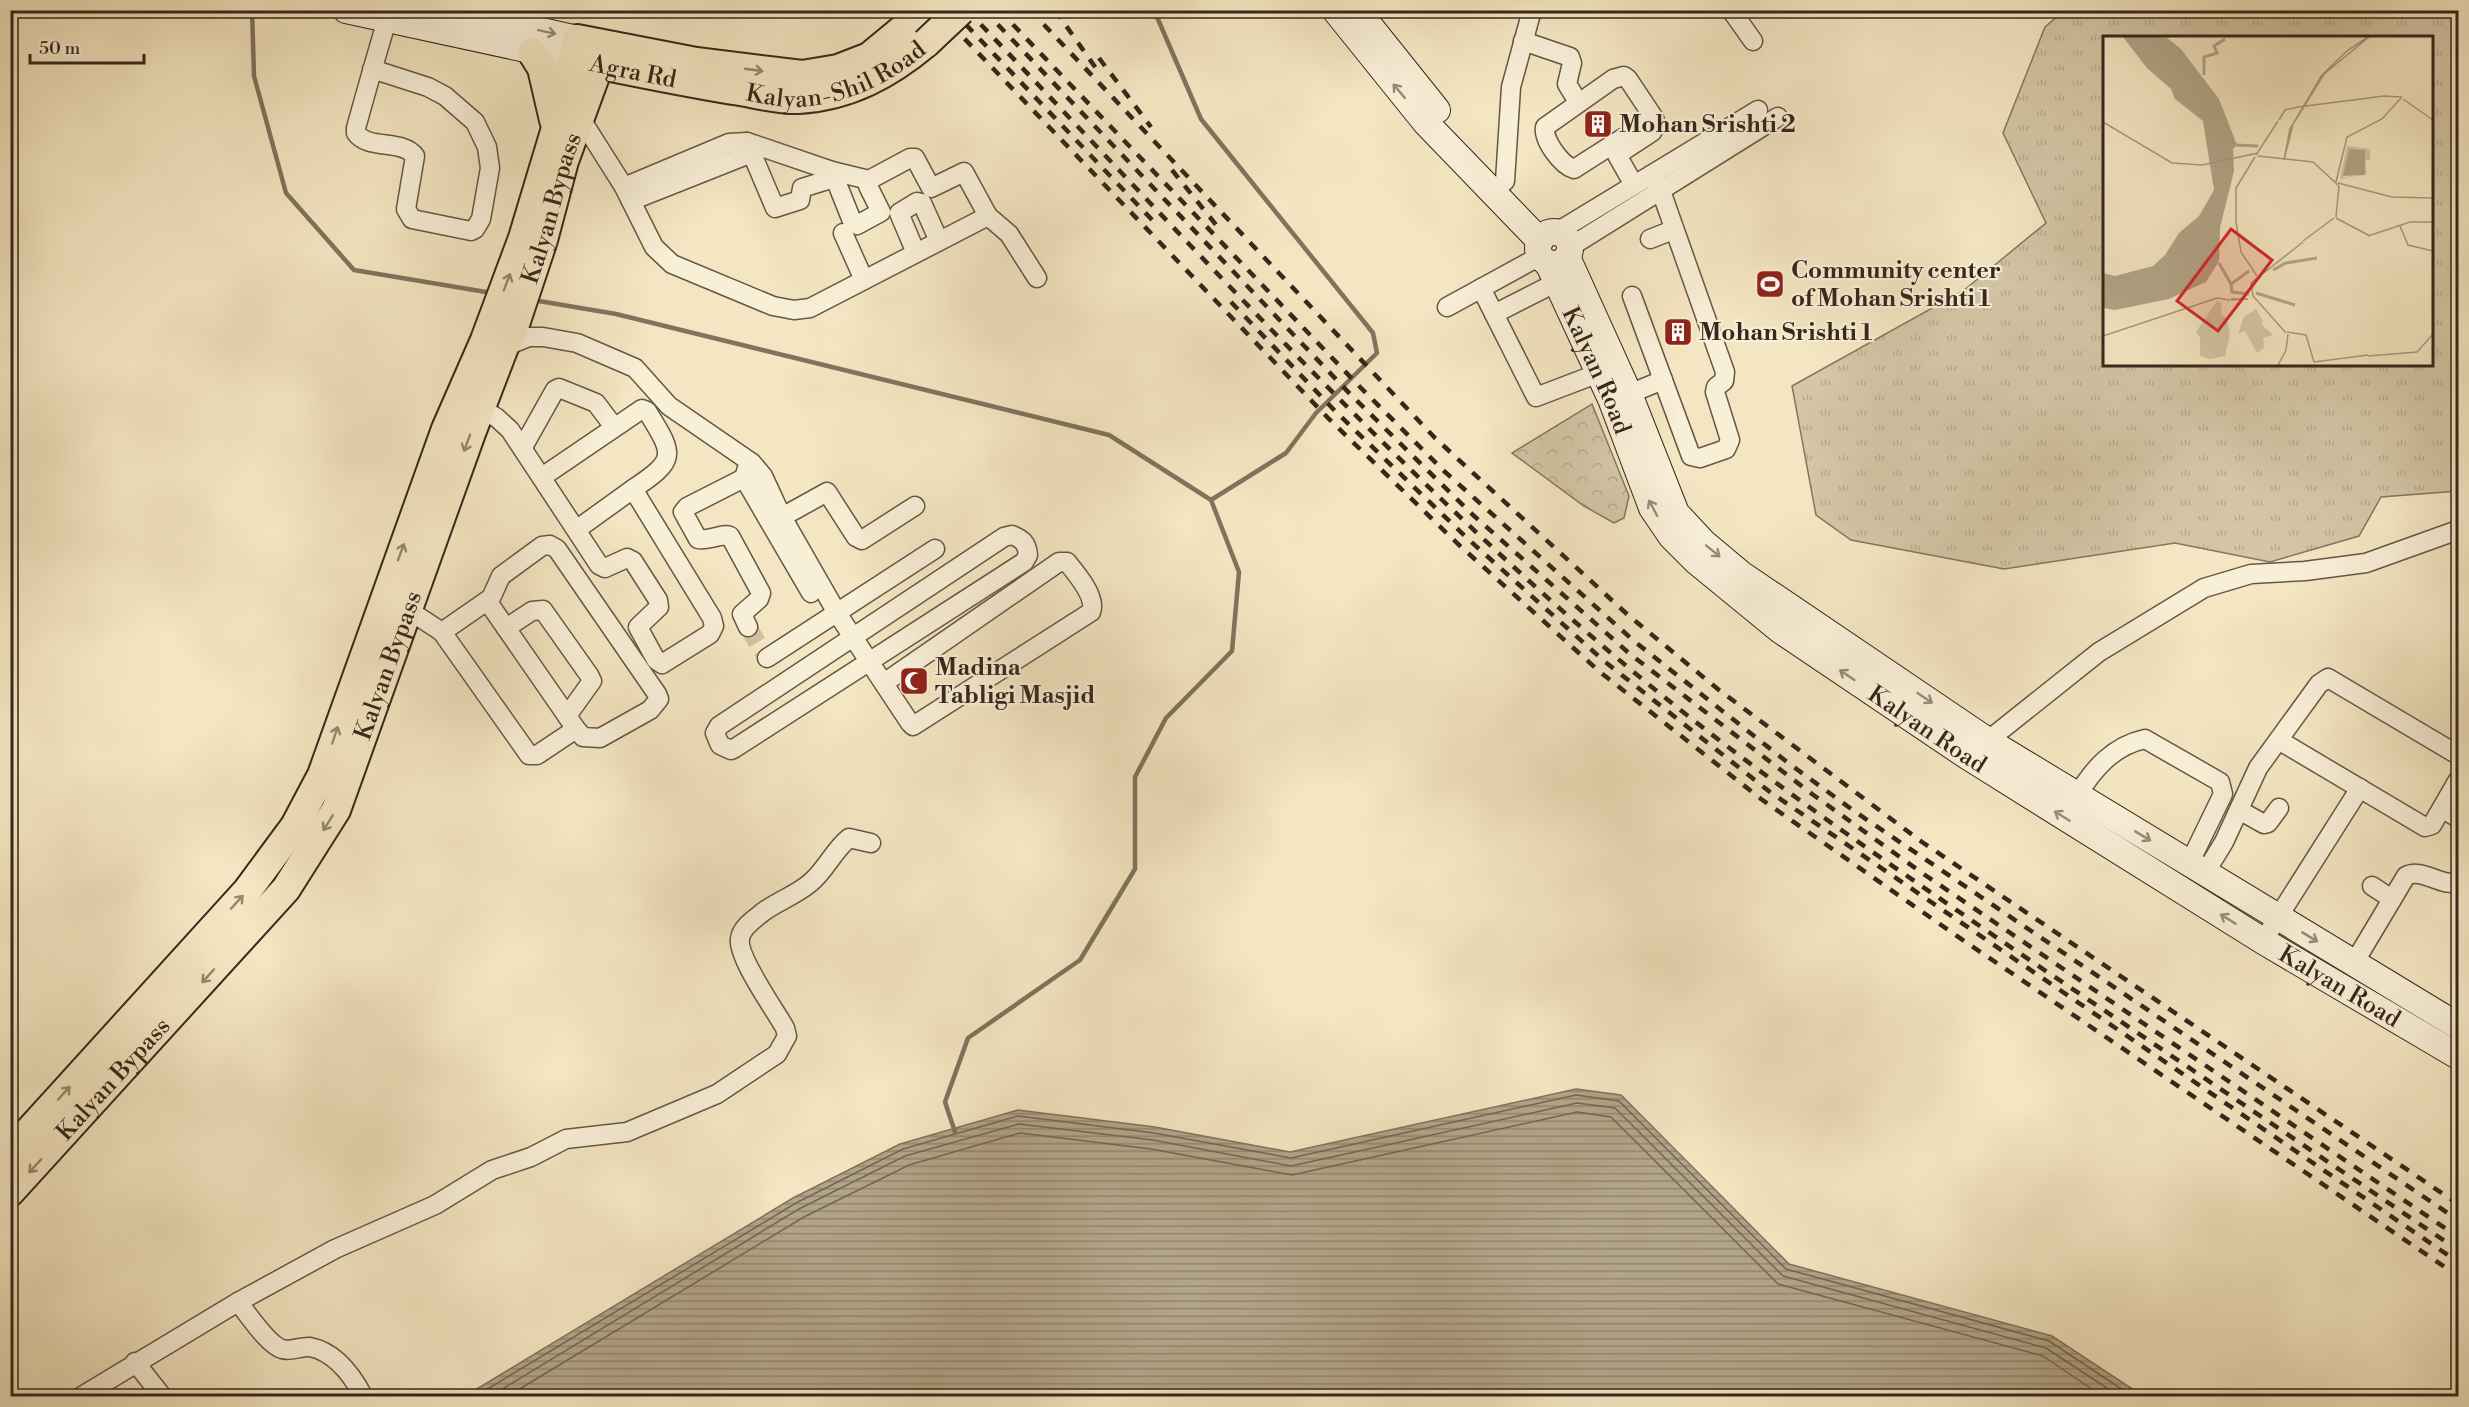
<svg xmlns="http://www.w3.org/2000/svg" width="2469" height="1407" viewBox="0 0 2469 1407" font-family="'Libre Bodoni',serif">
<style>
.grass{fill:url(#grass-tufts);stroke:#857660;stroke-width:1.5;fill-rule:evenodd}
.park{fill:url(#park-crowns);stroke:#857660;stroke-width:1.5}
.water{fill:url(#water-rules);stroke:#81735d;stroke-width:1.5}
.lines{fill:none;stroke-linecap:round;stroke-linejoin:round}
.shore{stroke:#746652;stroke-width:1.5}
.stream{stroke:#81735d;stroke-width:4.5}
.minor-tunnel{stroke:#cec0a1;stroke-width:18;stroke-dasharray:18 9;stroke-linecap:butt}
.minor-casing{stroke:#665745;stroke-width:21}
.secondary-casing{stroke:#36271b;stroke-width:28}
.primary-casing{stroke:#36271b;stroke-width:32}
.minor{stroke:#f8efd7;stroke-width:18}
.secondary{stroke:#f8efd7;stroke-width:26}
.primary{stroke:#f4e6c2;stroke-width:28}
.rail{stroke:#36271b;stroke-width:4.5;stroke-dasharray:10 10;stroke-linecap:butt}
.primary-bridge-casing{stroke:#36271b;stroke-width:32;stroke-linecap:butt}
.primary-bridge{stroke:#f4e6c2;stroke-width:28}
.oneway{stroke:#978b79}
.oneway2{stroke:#95866e}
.labels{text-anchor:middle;stroke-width:4.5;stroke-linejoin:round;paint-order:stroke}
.street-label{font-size:24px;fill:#36271b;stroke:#f8efd7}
.poi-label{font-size:24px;font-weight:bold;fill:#36271b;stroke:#f8efd7;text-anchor:start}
.inset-river{fill:none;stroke:#b3a589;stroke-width:3}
.inset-road{fill:none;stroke:#a89a7f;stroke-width:1.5}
.view{fill:#d62828;fill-opacity:0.15;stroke:#d62828;stroke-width:3}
.inset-edge{fill:none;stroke:#36271b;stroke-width:3}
</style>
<defs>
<pattern id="grass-tufts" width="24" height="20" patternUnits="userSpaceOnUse" patternTransform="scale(1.5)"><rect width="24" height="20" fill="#d4c6a6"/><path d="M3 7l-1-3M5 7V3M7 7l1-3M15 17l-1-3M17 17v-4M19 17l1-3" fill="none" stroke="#b7aa8e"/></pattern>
<pattern id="park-crowns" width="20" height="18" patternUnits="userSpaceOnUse" patternTransform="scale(1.5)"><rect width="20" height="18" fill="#d4c6a6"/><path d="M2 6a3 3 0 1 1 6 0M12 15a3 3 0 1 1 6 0" fill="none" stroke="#b7aa8e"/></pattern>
<pattern id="water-rules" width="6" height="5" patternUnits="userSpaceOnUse" patternTransform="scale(1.5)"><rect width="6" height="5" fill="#b3a589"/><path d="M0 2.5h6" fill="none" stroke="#92866f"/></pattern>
</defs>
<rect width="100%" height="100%" fill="#f4e6c2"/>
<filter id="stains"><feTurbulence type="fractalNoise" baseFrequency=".00333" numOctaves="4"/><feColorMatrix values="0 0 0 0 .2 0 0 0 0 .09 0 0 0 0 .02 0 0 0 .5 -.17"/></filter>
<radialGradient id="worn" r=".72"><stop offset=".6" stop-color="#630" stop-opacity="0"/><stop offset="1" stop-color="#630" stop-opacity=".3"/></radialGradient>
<path class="grass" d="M2065,10L2458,11V491L2381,497L2359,536L2270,562L2175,543L2004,569L1851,540L1816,515L1792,386L1963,291L2046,223L2003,133L2045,27ZM2104,38H2432V364H2104Z"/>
<path class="park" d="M1592,404L1629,496L1624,518L1614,523L1584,506L1512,453Z"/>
<path class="water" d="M1576,1089L1621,1095L1789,1264L2052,1336L2143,1396H465L793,1198L900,1144L1018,1110L1155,1127L1290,1152Z"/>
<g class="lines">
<g class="shore">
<path d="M476,1396L796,1203L903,1149L1018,1116L1154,1133L1291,1158L1576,1095L1619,1101L1786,1269L2049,1341L2132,1396"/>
<path d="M491,1396L799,1209L905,1156L1019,1124L1153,1140L1291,1166L1577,1103L1615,1108L1783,1276L2046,1348L2119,1396"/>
<path d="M508,1396L804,1217L909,1165L1020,1133L1151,1149L1292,1175L1577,1112L1611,1117L1778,1284L2043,1356L2102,1396"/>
</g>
<g class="stream">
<path d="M252,10L254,76L286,193L354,270L492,293"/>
<path d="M1154,10L1201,119L1373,333L1377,353L1316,413L1286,453L1211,500"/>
<path d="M533,300L616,314L1109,435L1211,500L1239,572L1232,651L1166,718L1135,777V869L1080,960L968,1038L945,1102L955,1132"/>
</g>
<path class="minor-tunnel" d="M748,627L763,652"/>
<g class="minor-casing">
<g id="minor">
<path d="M1731,10L1753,41"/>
<path d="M1523,41L1570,57L1572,63L1567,84L1578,102"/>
<path d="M372,69L428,87L445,96L475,122L487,147L490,168L481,219L475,229L471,231L412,219L406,209L415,156C402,139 368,150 356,133V128C366,92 376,56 387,20"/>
<path d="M581,119L624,187L654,247L672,264L773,306L794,310L810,308L988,216"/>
<path d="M747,142L775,208L800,200L802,188L834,178"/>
<path d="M832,171L852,221L857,225L881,212L868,186L869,180L910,158H915L931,188L964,172L988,216L1009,234L1037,278"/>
<path d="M1634,185L1617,155L1652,132L1656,125L1654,118L1628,79L1624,76L1613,79L1545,127C1543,140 1561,165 1574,169L1654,118"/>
<path d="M624,187L729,143L747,142L832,171L869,180"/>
<path d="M1494,192L1505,181L1511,87L1532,10"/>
<path d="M631,201L752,153"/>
<path d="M1557,232L1758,110"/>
<path d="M843,233L864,280"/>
<path d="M1650,239L1673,230"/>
<path d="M1570,247L1778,117"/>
<path d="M916,253L899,213L917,202L922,203L939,241"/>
<path d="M1481,288L1536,397L1599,373"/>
<path d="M1632,296L1691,456L1700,458L1726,449L1730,440L1715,392L1716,387L1724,381L1725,372L1661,191L1651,175"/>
<path d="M1447,307L1540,256"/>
<path d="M1494,314L1557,282"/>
<path d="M504,347L529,337H543L577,343L635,368L669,406L752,463L763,476L782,517L837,613L910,723L913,726L1091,612C1097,597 1076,573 1067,562H1059L884,683"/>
<path d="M1629,394L1663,380"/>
<path d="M473,403L497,418L510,430L576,530L633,489L712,618L714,626L710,634L662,664L656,660L638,627L659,607L658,600L633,561L627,558L605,568L599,565L576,530"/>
<path d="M523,447L555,390L559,388L596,403L614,427"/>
<path d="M747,468L744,478L811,593"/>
<path d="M542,477L642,409L647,411C674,455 678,459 633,489"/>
<path d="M744,478L687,507L683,512L698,539C710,541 722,533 730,536L761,593L759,599L742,614L748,627"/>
<path d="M782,517L827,492L856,537L862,540L915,506"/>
<path d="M1012,535C1022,539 1027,543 1028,555L1024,562L735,748L731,750L720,745L715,733L719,726L1004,537Z"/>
<path d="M488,602L576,729L537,755H529L442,632L491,598L501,576L542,546L550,545L557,549L657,694L659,699L650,710L600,738L583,737L576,729"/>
<path d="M419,617L442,632"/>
<path d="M506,628L532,611L543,610L589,675L592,681L567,716"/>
<path d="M767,658L935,549"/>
<path d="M2280,741L2425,827L2432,825L2458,780"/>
<path d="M1981,746L2099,652L2204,588L2251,574L2305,571L2366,563L2458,530"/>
<path d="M2077,796C2093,769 2113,746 2145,739L2220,782L2223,794L2189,864"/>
<path d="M2442,808L2458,818"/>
<path d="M2239,810L2264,824L2268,823L2279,808"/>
<path d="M2205,873L2224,842L2258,768L2319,684L2328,678L2458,755"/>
<path d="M2372,886L2392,899"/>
<path d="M2263,941L2360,788"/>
<path d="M2354,963L2406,876C2422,867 2442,888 2458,882"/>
<path d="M238,1302C248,1314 268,1345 282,1349C291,1352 301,1346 310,1347C335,1352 352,1375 363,1396"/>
<path d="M135,1362L162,1396"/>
<path d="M82,1396L238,1302L335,1249L435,1205L492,1170L531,1157L566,1139L627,1132L717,1094L777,1054L787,1036L785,1028C775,1010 737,957 740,939C741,927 755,919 763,912C778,901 796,895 810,883C826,870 833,851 849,838L871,843"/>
</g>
</g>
<g class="secondary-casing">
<g id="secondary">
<path d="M346,10L572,59"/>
<path d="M449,10L577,39"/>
<path d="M1335,10L1426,123L1540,241"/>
<path d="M1357,10L1437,110"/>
<circle cx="1554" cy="248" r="16"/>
<path d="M1567,257L1629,394L1676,513L1704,543L1741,574L1988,741L2458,1026"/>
<path id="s1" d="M1548,263L1611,399L1652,508L1671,536L1697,562L1780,630L1967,756L2263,941L2458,1056"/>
</g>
</g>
<g class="primary-casing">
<g id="primary">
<path d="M532,52L542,68L554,120"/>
<path id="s2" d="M586,62C637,72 688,83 740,91C758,94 780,100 799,99C849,96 889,74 926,43"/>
<path d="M10,1152L247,891L295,826L322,775L446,429L485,340L523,238L556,128L577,39L696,62L802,75L838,69L869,57L926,10"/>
<path id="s3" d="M10,1192L286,889L336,810L471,433L504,347L513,330L543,240L564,161L606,46"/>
</g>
</g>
<use href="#minor" class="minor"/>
<use href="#secondary" class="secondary"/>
<use href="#primary" class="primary"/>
<g class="rail">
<path d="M937,10L1328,418L1458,544L1600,672L1761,799L1954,934L2458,1276"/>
<path d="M952,10L1156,224"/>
<path d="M967,10C1177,229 1380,456 1611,653C1745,767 1892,866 2037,965C2178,1060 2318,1155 2458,1250"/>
<path d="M984,10L1352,396L1473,515L1630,654L1812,794L1925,875L2458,1237"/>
<path d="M999,10L1360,387L1444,471L1634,641L1787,762L1854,811L2458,1220"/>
<path d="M1030,10L1435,438L1628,615L1719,690L1922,842L2458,1204"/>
<path d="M1055,10L1100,74"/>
<path d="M1099,58L1151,127"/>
<path d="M1172,170L1217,226"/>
<path d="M1231,302L1335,411L1468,539L1604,661L1770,792L2458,1262"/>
</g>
<g class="primary-bridge-casing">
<path id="primary-bridge" d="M926,43L961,10"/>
</g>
<use href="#primary-bridge" class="primary-bridge"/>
</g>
<defs><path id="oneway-shaft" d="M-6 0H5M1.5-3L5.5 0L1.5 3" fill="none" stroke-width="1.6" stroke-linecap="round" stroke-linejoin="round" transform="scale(1.5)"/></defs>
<g class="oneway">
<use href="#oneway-shaft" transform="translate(547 32) rotate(12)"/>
<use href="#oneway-shaft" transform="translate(1399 91) rotate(-130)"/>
<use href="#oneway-shaft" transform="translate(1653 508) rotate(-118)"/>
<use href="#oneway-shaft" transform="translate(1713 551) rotate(39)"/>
<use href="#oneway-shaft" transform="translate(1847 675) rotate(-146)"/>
<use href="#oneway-shaft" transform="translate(1925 698) rotate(34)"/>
<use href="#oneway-shaft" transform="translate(2062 816) rotate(-148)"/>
<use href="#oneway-shaft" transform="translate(2143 836) rotate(31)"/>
<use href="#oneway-shaft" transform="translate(2228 919) rotate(-148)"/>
<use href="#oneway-shaft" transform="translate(2310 937) rotate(31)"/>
</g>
<g class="oneway2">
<use href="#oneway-shaft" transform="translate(754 70) rotate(8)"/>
<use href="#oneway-shaft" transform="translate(507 282) rotate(-69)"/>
<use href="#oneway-shaft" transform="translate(467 443) rotate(110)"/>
<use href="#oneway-shaft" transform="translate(401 552) rotate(-70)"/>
<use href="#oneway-shaft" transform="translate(335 735) rotate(-72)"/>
<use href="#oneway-shaft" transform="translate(328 823) rotate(122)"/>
<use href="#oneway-shaft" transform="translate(237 902) rotate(-48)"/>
<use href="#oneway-shaft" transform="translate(208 976) rotate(132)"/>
<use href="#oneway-shaft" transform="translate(64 1093) rotate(-48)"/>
<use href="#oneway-shaft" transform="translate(35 1166) rotate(133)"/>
</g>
<defs>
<g id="building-square" transform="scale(1.5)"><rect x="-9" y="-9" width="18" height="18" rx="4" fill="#8f2418" stroke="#f8efd7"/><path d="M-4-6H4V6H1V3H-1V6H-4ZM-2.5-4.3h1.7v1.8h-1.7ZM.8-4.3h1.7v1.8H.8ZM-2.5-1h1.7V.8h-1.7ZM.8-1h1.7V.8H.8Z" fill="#fff"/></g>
<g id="stadium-square" transform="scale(1.5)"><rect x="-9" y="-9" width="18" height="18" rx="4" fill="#8f2418" stroke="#f8efd7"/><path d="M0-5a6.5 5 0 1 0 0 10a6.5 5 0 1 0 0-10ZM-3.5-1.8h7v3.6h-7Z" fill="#fff"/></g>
<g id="mosque-square" transform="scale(1.5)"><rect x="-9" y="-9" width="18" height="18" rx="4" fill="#8f2418" stroke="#f8efd7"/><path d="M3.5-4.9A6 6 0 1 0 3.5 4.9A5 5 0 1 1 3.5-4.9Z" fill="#fff"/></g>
</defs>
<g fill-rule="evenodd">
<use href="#building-square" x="1598" y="124"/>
<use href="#stadium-square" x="1770" y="284"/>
<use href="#building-square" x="1678" y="332"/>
<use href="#mosque-square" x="914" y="681"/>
</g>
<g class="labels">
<g class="street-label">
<text dy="8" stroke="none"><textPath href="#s2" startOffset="258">Kalyan-Shil Road</textPath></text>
<text dy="8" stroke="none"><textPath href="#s2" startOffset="48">Agra Rd</textPath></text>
<text dy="8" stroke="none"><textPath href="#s3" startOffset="1143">Kalyan Bypass</textPath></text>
<text dy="8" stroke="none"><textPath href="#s1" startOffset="118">Kalyan Road</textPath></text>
<text dy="8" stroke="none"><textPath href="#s3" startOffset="657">Kalyan Bypass</textPath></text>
<text dy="8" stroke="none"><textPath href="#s1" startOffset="622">Kalyan Road</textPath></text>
<text dy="8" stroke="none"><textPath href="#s1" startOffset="1108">Kalyan Road</textPath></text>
<text dy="8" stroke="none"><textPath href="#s3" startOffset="153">Kalyan Bypass</textPath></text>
</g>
<g class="poi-label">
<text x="1619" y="132">Mohan Srishti 2</text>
<text x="1791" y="278">Community center<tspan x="1791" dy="28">of Mohan Srishti 1</tspan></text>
<text x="1699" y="340">Mohan Srishti 1</text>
<text x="935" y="675">Madina<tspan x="935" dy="28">Tabligi Masjid</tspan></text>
</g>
</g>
<g transform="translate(2103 36)">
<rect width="330" height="330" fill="#f4e6c2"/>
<path d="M114,265L119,267L118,278L124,283L127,298L122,320L107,323L97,320V301L93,296ZM153,273L160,285L158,288L170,299L160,302L161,312L154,317L142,295L135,298L141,281Z" fill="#d4c6a6"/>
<path d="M244,110L267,113V124H262L264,138L237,143ZM246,113L262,114V139L240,141Z" fill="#d4c6a6" fill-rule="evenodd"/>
<path d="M20,1H63L78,13L116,63L134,109L130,113L131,135L117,192L116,225L103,246L66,263L12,274L0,272V237L12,240L50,230L62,219L76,197L96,180L111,154L100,85L72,63L68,53L44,32ZM246,113L262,114V139L240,140Z" fill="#b3a589"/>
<path class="inset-river" d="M101,39V21L114,17L111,10L122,3M133,109L155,110M116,227L128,248L146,235M170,234L183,227L214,222M128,249L129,256L146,258M153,257L192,269"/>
<path class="inset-road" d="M265,1L245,14L219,39L187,93L181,124L190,88L221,38L266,1M300,63L330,84M176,84L182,74L195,71L281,60L299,61M0,86L69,127L99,129L155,117M153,119L175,85M155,120L210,126L236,150L233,181M152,121L133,152V186L138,216L154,240M233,146L244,101L279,83L298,62M235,147L289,161L330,162M233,182L267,200M297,190L305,209L330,215M265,200L307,186H330M200,205L231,182M128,264L145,263H128M184,296L203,299L211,326M183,297L150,260L148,247L200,206M0,300L114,262L127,264M265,320L314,316L330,298M211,326L265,319M175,329L183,314L185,298"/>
<path class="view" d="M128,193L169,224L115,295L74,265Z"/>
<rect width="330" height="330" class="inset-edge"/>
</g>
<rect width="2469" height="1407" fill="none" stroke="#f4e6c2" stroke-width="36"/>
<rect x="12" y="12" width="2445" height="1383" fill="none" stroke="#36271b" stroke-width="3"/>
<rect x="18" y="18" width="2433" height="1371" fill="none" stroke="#36271b" stroke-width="1.5"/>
<path d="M30 54v9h114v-9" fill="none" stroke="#36271b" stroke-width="3"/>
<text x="39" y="54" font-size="18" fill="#36271b" stroke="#f8efd7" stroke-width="4.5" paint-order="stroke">50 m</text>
<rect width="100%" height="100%" filter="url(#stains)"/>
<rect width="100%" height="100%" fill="url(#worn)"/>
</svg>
